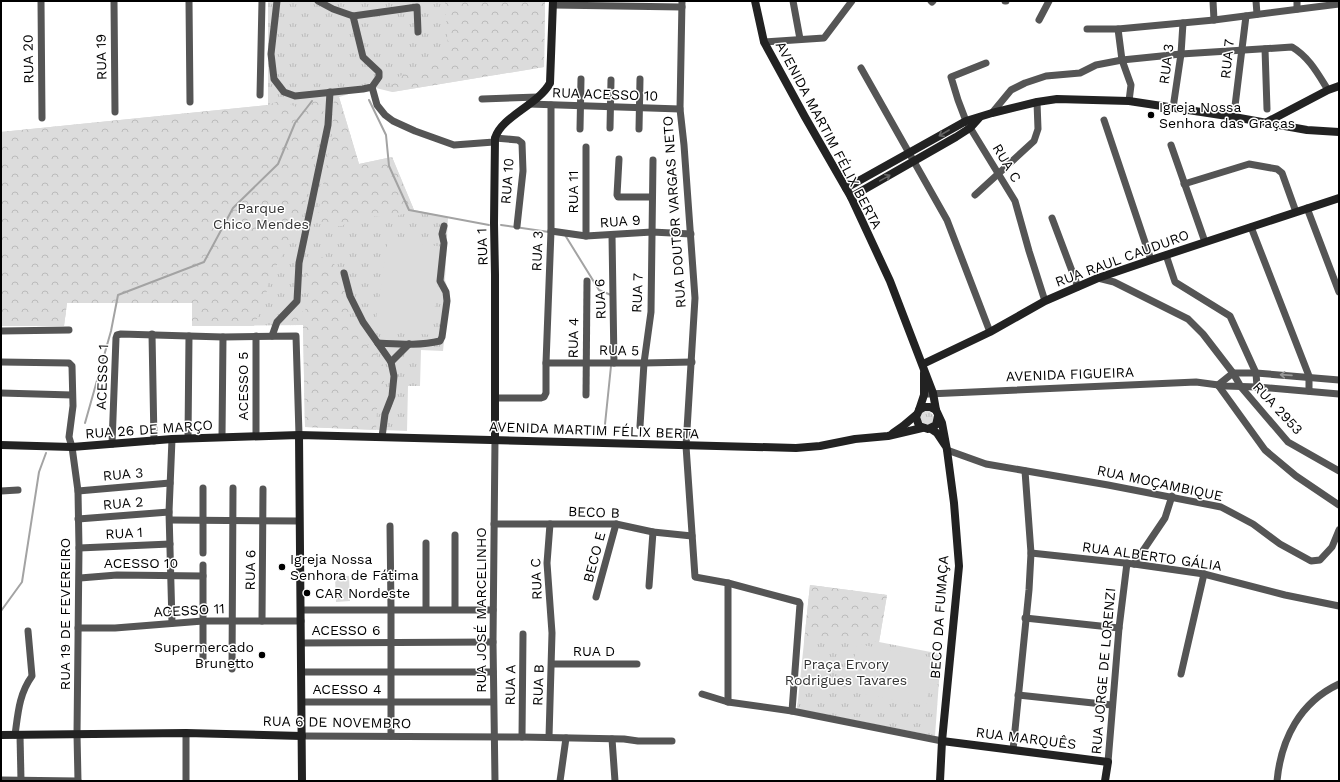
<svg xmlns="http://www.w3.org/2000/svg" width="1340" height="782" viewBox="0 0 1340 782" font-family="'Work Sans',sans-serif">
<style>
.grass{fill:url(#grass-tufts)}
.forest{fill:url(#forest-crowns)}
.garden{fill:#dcdcdc}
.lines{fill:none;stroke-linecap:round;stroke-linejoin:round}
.stream{stroke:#a3a3a3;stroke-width:2}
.street{stroke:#555;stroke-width:7}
.secondary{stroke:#222;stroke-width:8}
.oneway{stroke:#646464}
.oneway2{stroke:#999}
.poi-dot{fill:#000;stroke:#fff;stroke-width:1.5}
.labels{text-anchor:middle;stroke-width:3;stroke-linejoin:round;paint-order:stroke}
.street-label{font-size:14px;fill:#000;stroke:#fff}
.poi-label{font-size:14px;fill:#000;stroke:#fff;text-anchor:start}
.park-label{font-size:14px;fill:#333;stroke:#fff}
</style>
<defs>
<pattern id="grass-tufts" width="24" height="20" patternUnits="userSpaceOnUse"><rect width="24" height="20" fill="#dcdcdc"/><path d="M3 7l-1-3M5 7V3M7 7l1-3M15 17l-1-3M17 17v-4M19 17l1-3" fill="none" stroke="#bbb"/></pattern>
<pattern id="forest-crowns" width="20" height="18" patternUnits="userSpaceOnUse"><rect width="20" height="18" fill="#dcdcdc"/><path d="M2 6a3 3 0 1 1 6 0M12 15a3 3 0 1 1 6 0" fill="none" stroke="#bbb"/></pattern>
</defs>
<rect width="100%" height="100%" fill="#fff"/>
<g class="grass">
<path d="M268,1H545L544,67L392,92L372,87L339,97L359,164L392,157L414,210L448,217L445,280L449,292L443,351L421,350L420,386H408L407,431L305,427L303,325L192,326V303H67L64,326H1V132L268,105Z"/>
<path d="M923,411H929L934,416V421L931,425H921L920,415Z"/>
<path d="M810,585L887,595L879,642L941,654L935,736L797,709Z"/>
</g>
<g class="forest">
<path d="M445,1H545L544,67L392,92L391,81L402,75L429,66L448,47Z"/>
<path d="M339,97L359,164L392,157L414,210L391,218L360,215L342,226H328L319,223L318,213L332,134L334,98Z"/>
<path d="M282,100L296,107L316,101L324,107L320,134L300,227L270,276L265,299L254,326H192V303H67L64,326H1V132L268,105Z"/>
<path d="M309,256H320L337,266L343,278L352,328L374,351L384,367V388L377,408L376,430L305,427L303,325H286L294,317L305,310L309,300L305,268Z"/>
<path d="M810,585L887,595L879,642L854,637L804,642Z"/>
</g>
<g class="garden">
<path d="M388,239L443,247L431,335L375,327Z"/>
<path d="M335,576H349L350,601L336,602Z"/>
<path d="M857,644L935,658L926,706L848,691Z"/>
<path d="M805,650L820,652L818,682L802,680Z"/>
</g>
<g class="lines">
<g class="stream">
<path d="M369,100L386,135L389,166L409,210L489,225"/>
<path d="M501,225L549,232"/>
<path d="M565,235L599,290L611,295"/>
<path d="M85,423L111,331L118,295L204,262L233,208L278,164L295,123L312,101"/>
<path d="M604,434L611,366"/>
<path d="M1,611L22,582L39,472L46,453"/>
</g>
<g class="street">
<path d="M41,1L42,118"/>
<path d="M114,1L115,112"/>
<path d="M189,1L190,102"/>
<path d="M277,1L271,54L274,79L284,92L295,96L363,89L372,87L379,77V72L363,57L353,16"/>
<path d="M318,1L333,9L353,16L417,7L418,32"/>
<path d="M682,1L680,109L684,145L695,298L686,446L695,577L728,583L799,602L800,604L792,711"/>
<path d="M793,1L800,39"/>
<path d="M931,1L932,2L933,1"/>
<path d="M1005,1H1006"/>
<path d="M1213,1L1214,20"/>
<path d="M1256,1L1257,14"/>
<path d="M1297,1V9"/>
<path d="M553,5L682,7"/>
<path d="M1039,20L1049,1"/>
<path d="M1087,29H1118L1214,20L1339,4"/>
<path d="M1118,29L1122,60L1131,85L1129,101"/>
<path d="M764,42L824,38L852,1"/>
<path d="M1265,49L1267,109"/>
<path d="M986,63L951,77L958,100L966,121L1015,201L1029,251L1045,301"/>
<path d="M861,68L947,220L990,332"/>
<path d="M372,87L377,105L385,115L393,121L415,131L454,145L494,142"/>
<path d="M260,95L262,1"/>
<path d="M482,99L538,97"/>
<path d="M529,104L680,109"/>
<path d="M1235,106L1246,16"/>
<path d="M1173,108L1181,54L1183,23"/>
<path d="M992,113L1011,90L1025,83L1046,76L1080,73L1096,65L1122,60L1181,54L1292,47C1309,57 1318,74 1328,90"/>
<path d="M1104,120L1151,260"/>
<path d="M610,128L611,80"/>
<path d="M580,129L581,79"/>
<path d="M639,129L640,79"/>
<path d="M495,138L518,140L522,143L523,171L517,226"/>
<path d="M1171,145L1205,242"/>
<path d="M586,147V236"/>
<path d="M619,159L617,195L618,197H651"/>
<path d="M1184,184L1249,164L1277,169L1282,173L1296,212"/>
<path d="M975,195L1034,141L1038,129L1037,102"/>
<path d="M1307,208L1339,292"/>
<path d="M1052,218L1078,287"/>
<path d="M1251,227L1309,376V391"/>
<path d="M551,231L586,236L652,232L691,234"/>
<path d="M612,235L614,363"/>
<path d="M1166,255L1175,282L1230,316L1256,373L1257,387"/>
<path d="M344,273L350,296L363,322L391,362L394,376L392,396L385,414L382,437"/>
<path d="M1098,278L1114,282L1188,319L1203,334L1233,373L1241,387L1288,442L1339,471"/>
<path d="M1,331L69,330"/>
<path d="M152,334L154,441"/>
<path d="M272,336L277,322L297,301L299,263L328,125L330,92"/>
<path d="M378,343C399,344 419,346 440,341L442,337L447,301L446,292L440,281L444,243L442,234L444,226"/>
<path d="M1,362L69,363L72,366L73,406L69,437L72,447L78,491L79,548L77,734L78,781"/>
<path d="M391,362L409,344"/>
<path d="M546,363H644L692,362"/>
<path d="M1218,385L1265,450L1296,476L1339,505"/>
<path d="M1218,385L1233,373H1256L1339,380"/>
<path d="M1,393L72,395"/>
<path d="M928,394L1196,382L1226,386L1257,387L1339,394"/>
<path d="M586,395L587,281"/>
<path d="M495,398H541L544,397L546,393V363L551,231V105"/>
<path d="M640,426L644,363L651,312L653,160"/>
<path d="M256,435V336"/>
<path d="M222,437L223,337"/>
<path d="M188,438L189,336"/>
<path d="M172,439L169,512L172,623"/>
<path d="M495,439L493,642L495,781"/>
<path d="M112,444L116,338L117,335L121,334L223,337L296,336L299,435"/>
<path d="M947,450L986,464L1108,485L1221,507L1253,524L1280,544L1311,561L1320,560L1332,547L1339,530"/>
<path d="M203,488V553"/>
<path d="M1,491L18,490"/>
<path d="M78,491L170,483"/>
<path d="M78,519L169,512"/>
<path d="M170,520L299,521"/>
<path d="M494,524H616L653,532L692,536"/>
<path d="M390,526L391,609V736"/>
<path d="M79,548L170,544"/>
<path d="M1031,553L1134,564L1204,574L1285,595L1339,606"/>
<path d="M1134,564L1165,518L1172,496"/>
<path d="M203,565V662"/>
<path d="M80,578L117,575L203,576"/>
<path d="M649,586L653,532"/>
<path d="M596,597L616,524"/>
<path d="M426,609V543"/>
<path d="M455,609V535"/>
<path d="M301,610H493"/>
<path d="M1025,618L1119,628"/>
<path d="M262,621L263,489"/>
<path d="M78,628H115L203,621H301"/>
<path d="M301,643L493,642"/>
<path d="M552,664H637"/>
<path d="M232,669L233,488"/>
<path d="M302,672H493"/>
<path d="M1181,674L1204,574"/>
<path d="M702,694L728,702L792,711L942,741"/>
<path d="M1018,695L1112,705"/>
<path d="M302,702H493"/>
<path d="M728,702V583"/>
<path d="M186,733V781"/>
<path d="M15,735C18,713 19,694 32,676L28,631"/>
<path d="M20,735L21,780"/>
<path d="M302,736L522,737L624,739L638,741H672"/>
<path d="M522,737L523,634"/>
<path d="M549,737L552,633L547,563L550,524"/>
<path d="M612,739L615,781"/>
<path d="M1013,750L1029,590L1031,553L1025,471"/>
<path d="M1108,762L1119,628L1127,563"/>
<path d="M1,780L78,781"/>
<path d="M560,781L566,738"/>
<path d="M1277,781C1281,739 1300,702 1339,684"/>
</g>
<g class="secondary">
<path d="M755,1L764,42L805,117L851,197L890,281L933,393L936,410"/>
<path d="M1267,122L1328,90L1339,86"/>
<path d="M846,188L966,121L992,113L1037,102L1057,99L1129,101L1234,117L1307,130L1339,132"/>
<path d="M851,197L956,137L970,128L979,118"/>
<path d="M923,364L990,332L1045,301L1098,278L1151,260L1339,198"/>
<path d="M919,410L924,395V373"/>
<path d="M938,416L936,425L928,429L919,426L916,417L919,410L924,407H930L936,410L942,423L947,450L954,503L959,566L942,741L940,781"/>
<path d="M931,429L937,433L945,445"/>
<path d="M893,433L903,426L916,415"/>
<path d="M299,435L302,781"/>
<path d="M495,439V275L494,223L495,138C502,116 538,105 550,83L553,1"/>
<path d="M1,445L72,447L172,439L299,435L796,448L820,446L855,439L888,436L922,428"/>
<path d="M1,735L186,733L302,736"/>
<path d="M942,741L1108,762L1105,781"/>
</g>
</g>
<defs><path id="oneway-shaft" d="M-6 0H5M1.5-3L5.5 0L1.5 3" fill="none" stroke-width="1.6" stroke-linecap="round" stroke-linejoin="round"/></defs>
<g class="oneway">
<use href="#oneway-shaft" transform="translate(944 133) rotate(150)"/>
<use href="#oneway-shaft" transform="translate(885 178) rotate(-29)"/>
</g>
<use class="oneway2" href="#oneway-shaft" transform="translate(1286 375) rotate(-176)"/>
<g class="poi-dot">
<circle cx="1151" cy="115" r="4"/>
<circle cx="282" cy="567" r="4"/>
<circle cx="307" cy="593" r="4"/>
<circle cx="262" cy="655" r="4"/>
</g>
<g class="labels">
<g class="street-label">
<text transform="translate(101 57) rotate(-91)" y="5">RUA 19</text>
<text transform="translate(28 59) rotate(-91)" y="5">RUA 20</text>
<text transform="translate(1227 59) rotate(-84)" y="5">RUA 7</text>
<text transform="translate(1166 64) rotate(-83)" y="5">RUA 3</text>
<text transform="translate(605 94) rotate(2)" y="5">RUA ACESSO 10</text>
<text transform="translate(829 135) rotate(62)" y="5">AVENIDA MARTIM FÉLIX BERTA</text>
<text transform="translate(1007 163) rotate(59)" y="5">RUA C</text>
<text transform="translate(507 181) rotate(-86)" y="5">RUA 10</text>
<text transform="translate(573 192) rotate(-90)" y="5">RUA 11</text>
<text transform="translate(674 212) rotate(-94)" y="5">RUA DOUTOR VARGAS NETO</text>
<text transform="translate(620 221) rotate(-4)" y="5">RUA 9</text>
<text transform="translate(482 247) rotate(-92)" y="5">RUA 1</text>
<text transform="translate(537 251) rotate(-88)" y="5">RUA 3</text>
<text transform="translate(1122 258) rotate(-20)" y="5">RUA RAUL CAUDURO</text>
<text transform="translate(637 293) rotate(-88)" y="5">RUA 7</text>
<text transform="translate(600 299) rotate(-92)" y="5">RUA 6</text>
<text transform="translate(573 338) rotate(-89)" y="5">RUA 4</text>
<text transform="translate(619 350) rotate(1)" y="5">RUA 5</text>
<text transform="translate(1070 374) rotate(-2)" y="5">AVENIDA FIGUEIRA</text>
<text transform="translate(102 377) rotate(-88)" y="5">ACESSO 1</text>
<text transform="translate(243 386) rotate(-90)" y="5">ACESSO 5</text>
<text transform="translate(1278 408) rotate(47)" y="5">RUA 2953</text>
<text transform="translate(149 429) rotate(-4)" y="5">RUA 26 DE MARÇO</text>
<text transform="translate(594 430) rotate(2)" y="5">AVENIDA MARTIM FÉLIX BERTA</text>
<text transform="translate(123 474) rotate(-5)" y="5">RUA 3</text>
<text transform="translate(1160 483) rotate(12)" y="5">RUA MOÇAMBIQUE</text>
<text transform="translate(123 503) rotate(-5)" y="5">RUA 2</text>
<text transform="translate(594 512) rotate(2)" y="5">BECO B</text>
<text transform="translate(124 533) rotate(-3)" y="5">RUA 1</text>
<text transform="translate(1152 556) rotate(8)" y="5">RUA ALBERTO GÁLIA</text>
<text transform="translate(594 557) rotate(-75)" y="5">BECO E</text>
<text x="141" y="568">ACESSO 10</text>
<text transform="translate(250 570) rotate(-89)" y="5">RUA 6</text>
<text transform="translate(536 579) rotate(-92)" y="5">RUA C</text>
<text transform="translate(189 610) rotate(-3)" y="5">ACESSO 11</text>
<text transform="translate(481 610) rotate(-90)" y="5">RUA JOSÉ MARCELINHO</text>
<text transform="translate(65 614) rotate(-90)" y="5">RUA 19 DE FEVEREIRO</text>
<text transform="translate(939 617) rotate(-86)" y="5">BECO DA FUMAÇA</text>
<text x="346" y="635">ACESSO 6</text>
<text x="594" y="656">RUA D</text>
<text transform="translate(1103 671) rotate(-85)" y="5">RUA JORGE DE LORENZI</text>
<text transform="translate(510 685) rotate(-89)" y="5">RUA A</text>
<text transform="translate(538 685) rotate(-88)" y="5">RUA B</text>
<text x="347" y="694">ACESSO 4</text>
<text transform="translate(337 722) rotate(1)" y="5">RUA 6 DE NOVEMBRO</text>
<text transform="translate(1026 738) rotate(7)" y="5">RUA MARQUÊS</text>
</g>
<g class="poi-label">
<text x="1159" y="112">Igreja Nossa<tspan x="1159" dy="16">Senhora das Graças</tspan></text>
<text x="290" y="564">Igreja Nossa<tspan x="290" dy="16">Senhora de Fátima</tspan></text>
<text x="315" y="598">CAR Nordeste</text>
<text x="254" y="652" text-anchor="end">Supermercado<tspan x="254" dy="16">Brunetto</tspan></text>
</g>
<g class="park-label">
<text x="261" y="213">Parque<tspan x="261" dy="16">Chico Mendes</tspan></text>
<text x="846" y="669">Praça Ervory<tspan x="846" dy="16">Rodrigues Tavares</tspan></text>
</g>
</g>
<rect width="1340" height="782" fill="none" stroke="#000000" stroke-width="4"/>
</svg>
